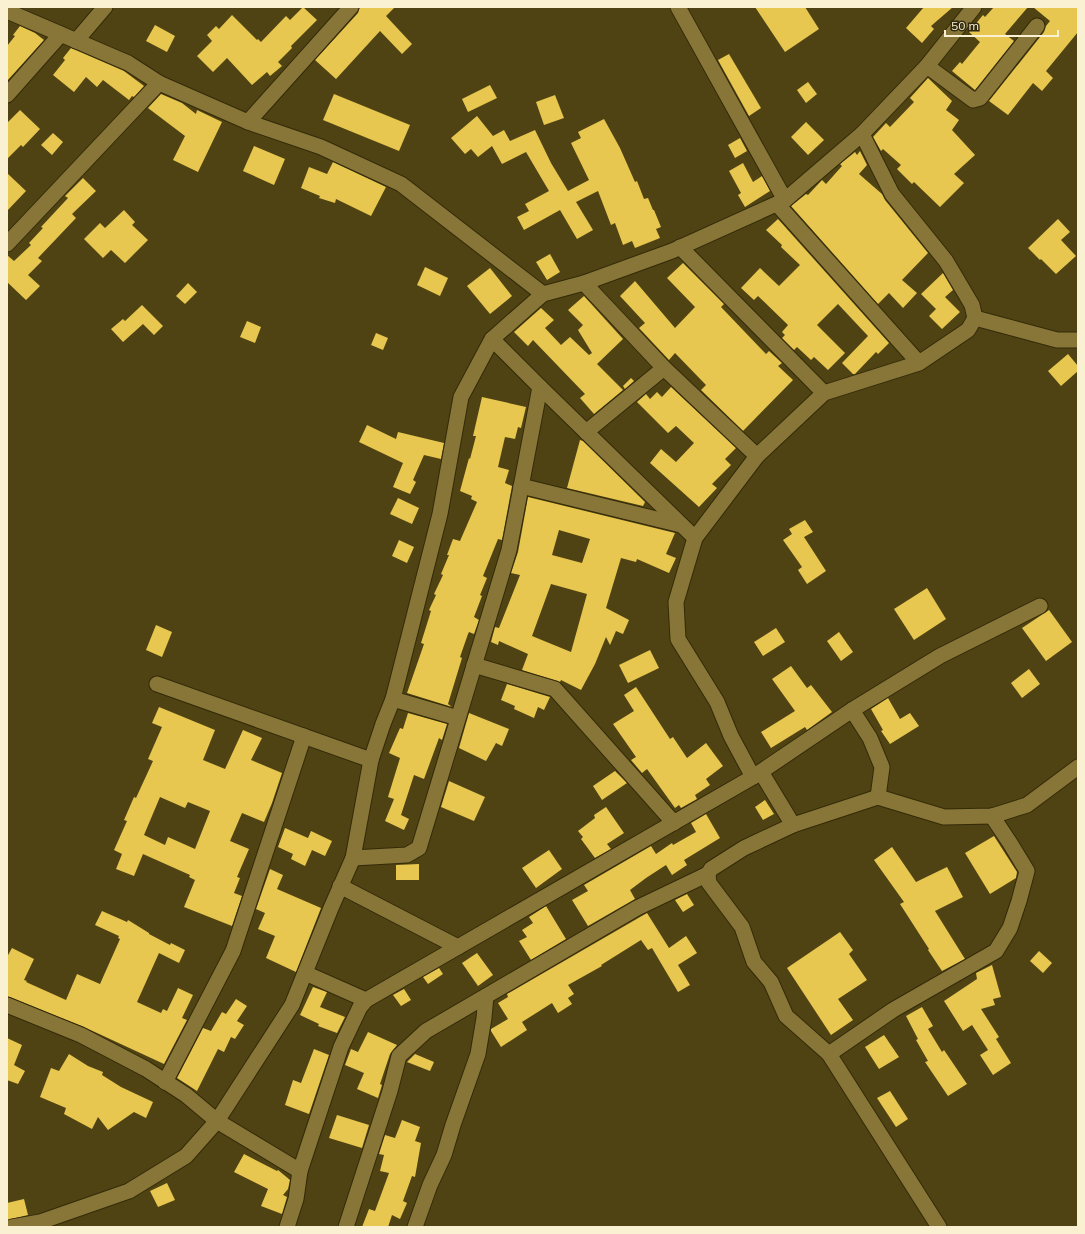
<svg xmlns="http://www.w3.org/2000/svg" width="1085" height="1234" viewBox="0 0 1085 1234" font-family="Mulish,sans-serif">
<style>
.building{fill:#e7c750;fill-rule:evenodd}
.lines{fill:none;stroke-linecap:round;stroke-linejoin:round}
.minor-casing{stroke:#332a08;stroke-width:17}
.minor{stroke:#877638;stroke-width:15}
</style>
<rect width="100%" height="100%" fill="#504313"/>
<g class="building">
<path d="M303,7L317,20L291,46L292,48L278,62L282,66L270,76L267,72L252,85L227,58L213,72L197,56L212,41L207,35L216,26L219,29L232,15L257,40L258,39L261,42L286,16L290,20Z"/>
<path d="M360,7H395L386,16L412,44L402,54L380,31L336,79L315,60L358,13Z"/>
<path d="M755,7H805L819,29L785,52Z"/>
<path d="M924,7H953L931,26L934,29L922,43L906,28Z"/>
<path d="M994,7H1028L1005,34L1014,41L975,90L952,71L960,62L962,64L980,42L969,32L983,15L985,17Z"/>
<path d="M1033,7H1078V32L1046,71L1053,78L1042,91L1033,83L1008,115L989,101L1044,32L1046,26L1050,21Z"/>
<path d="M155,25L175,36L167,52L146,41Z"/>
<path d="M20,26L35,33L44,40L7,81V46L15,36L13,35Z"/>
<path d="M71,48L124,71L144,86L134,97L132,96L129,100L103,80L97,87L86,77L74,92L53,75L65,60L63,58Z"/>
<path d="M729,54L761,108L749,116L718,60Z"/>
<path d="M928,78L952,101L946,110L959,120L952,130L975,155L954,174L964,183L940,207L914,182L912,184L897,169L901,165L883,149L881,151L873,137L886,123L890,127L914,102L910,98Z"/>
<path d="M808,82L817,94L806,103L797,90Z"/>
<path d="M490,85L497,98L468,112L462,99Z"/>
<path d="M161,94L182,103L196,114L197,110L222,122L198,172L173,160L185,136L148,108Z"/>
<path d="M334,94L410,125L399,151L323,120Z"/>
<path d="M555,95L564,118L544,125L536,102Z"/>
<path d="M20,110L40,129L23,147L21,145L7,159V123Z"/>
<path d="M477,116L493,136L504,130L510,141L535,130L551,163L568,191L589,180L571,143L581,138L578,132L604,119L620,148L635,182L637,181L644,199L648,198L653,210H654L661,227L656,229L660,238L635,248L632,241L623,245L615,223L611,225L598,191L576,202L593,230L577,239L560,210L524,230L517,217L529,211L525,204L549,191L526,152L502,164L492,146L478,157L471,149L465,154L451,138Z"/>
<path d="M806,122L824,140L808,155L791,137Z"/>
<path d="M53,133L63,142L52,155L41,145Z"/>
<path d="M740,138L747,151L735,158L728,145Z"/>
<path d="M254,146L285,159L274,185L243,171Z"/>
<path d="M860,151L867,165L859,174L882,194L885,200L928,253L902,280L917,293L903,308L889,293L878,304L791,206L806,194L808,195L822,180L826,184L842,166L840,164L855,152L857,155Z"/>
<path d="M333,162L386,187L371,216L336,199L335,203L319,198L320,196L301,188L309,167L327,174Z"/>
<path d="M743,163L753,182L762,176L770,191L745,207L738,195L741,193L729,171Z"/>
<path d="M7,173L26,191L7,211Z"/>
<path d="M83,178L96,191L72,214L76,218L38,258L42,261L28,275L40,286L26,300L7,282V255L14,261L31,245L29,243L43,228L41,227L68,198L65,196Z"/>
<path d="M124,210L135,222L132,225L148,240L125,263L111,250L103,258L84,239L100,223L105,228Z"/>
<path d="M778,219L889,343L878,354L876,352L855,374H853L842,363L868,336L838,304L817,325L845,353L828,370L814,357L811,360L797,347L794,350L782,338L785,335L782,332L788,325L758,296L754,300L741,288L760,268L779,286L800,265L781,247L782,245L766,230Z"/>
<path d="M1058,219L1070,232L1061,240L1076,256L1056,274L1041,259L1040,260L1028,248Z"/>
<path d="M550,254L560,272L547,280L536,262Z"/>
<path d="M683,263L724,304L721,307L766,354L769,351L782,363L778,366L793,380L743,431L701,390L706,385L675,353L669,360L639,328L645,323L620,296L635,281L675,328L695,307L667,278Z"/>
<path d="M425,267L448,278L440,296L417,285Z"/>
<path d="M490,268L512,296L490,314L467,286Z"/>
<path d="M943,273L953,290L945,297L960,312L942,329L929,316L936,309L921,294Z"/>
<path d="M188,283L197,292L185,304L176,296Z"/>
<path d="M584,296L623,339L597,364L623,390L594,414L580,398L585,394L533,340L528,346L514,332L541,308L554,320L545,328L561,345L570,337L589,355L592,353L578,330L583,325L568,310Z"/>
<path d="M142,305L163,326L154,335L143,324L123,342L111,329L123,319L125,321Z"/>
<path d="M247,321L261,327L255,343L240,337Z"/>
<path d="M376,333L388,338L383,350L371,345Z"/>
<path d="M1068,354L1078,366V371L1061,386L1048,371Z"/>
<path d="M631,378L634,381L625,389L623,386Z"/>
<path d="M671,387L736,448L725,459L731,465L712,484L717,488L699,507L650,463L661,449L676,462L694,443L676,426L668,433L637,402L646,394L650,399L657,392L662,397Z"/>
<path d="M482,397L526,407L521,428L518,427L515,439L505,437L498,467L509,470L505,483L512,486L502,540L498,539L483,576L487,578L480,595L482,596L474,617L479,620L474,634L469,632L468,634L460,657L462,658L448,704L452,707L407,693L424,644L421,643L431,611L429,610L436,595L434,594L443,575L441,574L449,555H447L453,539L460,541L477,502L471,499L472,496L460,491L469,458L470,459L476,436H473Z"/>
<path d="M367,425L396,439L398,432L444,443L441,459L424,455L413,480L416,482L410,494L393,487L403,463L359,442Z"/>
<path d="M580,440L583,441L645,502L643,506L567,488Z"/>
<path d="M528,497L675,533L666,554L676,558L669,573L637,559L636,562L621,558L606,608L629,620L623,634L616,631L610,645L606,637L595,664L581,690L561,680L560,682L522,670L528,654L499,641L498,645L491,642L495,627L499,628L520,575L511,573L518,552ZM559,530L590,539L582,563L552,555ZM551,584L587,594L571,652L532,636Z"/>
<path d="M398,498L419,508L412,524L390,514Z"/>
<path d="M805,520L813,532L804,537L826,571L807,584L798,570L802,567L783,540L792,534L789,529Z"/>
<path d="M399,540L414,547L407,563L392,556Z"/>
<path d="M927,588L946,619L914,640L894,609Z"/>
<path d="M1049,610L1072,642L1046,661L1022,628Z"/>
<path d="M156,625L172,632L162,657L146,650Z"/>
<path d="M776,628L785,642L763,656L754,642Z"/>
<path d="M839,632L853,652L841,661L827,641Z"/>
<path d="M650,650L659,668L628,683L619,665Z"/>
<path d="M791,666L807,688L811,685L832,712L807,730L805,727L771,748L761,732L795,711L772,679Z"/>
<path d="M1029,669L1040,684L1022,698L1011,683Z"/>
<path d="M507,684L550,697L544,710L538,707L534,718L514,709L515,706L501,700Z"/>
<path d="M636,687L670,739L673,737L687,758L706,743L723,766L706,779L710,785L695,795L697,799L681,808L679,805L675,808L647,769L642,773L631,760L636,757L613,724L634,711L624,695Z"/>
<path d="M888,698L900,719L910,713L919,726L890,744L881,731L883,730L871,709Z"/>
<path d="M159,707L215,730L203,760L225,769L243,730L262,738L251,760L282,773L272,803L264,822L242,813L230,841L249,849L237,877L240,878L234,893L242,896L232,926L184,907L195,880L189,877L190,875L143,854L134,876L116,869L122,854L114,850L127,821L124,820L134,797L136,798L153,761L148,759L162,727L152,723ZM160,797L185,808L188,802L210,811L195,849L168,837L165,845L144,835Z"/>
<path d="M408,713L447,724L442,740L439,738L424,779L414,775L401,815L409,819L404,830L385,821L394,799L388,797L400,758L389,753L400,728L403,729Z"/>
<path d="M469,713L509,729L502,746L496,743L486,761L459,748Z"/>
<path d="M615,771L627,783L602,800L593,786Z"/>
<path d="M449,781L485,797L474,821L441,807Z"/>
<path d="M765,800L774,814L763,820L755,807Z"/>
<path d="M606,807L624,833L607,844L611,849L595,858L581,839L583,837L578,831L595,818L594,815Z"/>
<path d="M706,814L720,838L684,860L687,865L672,875L666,865L646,878L630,890L635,899L588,926L572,900L588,891L584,885L651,846L656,854L672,843L673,845L696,832L691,823Z"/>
<path d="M285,828L308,838L311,831L332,841L325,856L312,850L305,866L291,859L293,854L278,847Z"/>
<path d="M994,836L1017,872L1016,878L990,894L965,853Z"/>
<path d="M892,847L916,882L947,867L963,897L935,911L965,959L942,971L928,950L929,949L900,904L904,902L874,860Z"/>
<path d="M549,850L562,869L536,888L522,868Z"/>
<path d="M419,864V880H396V865Z"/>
<path d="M270,869L283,875L277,889L321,908L296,972L266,958L275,936L258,929L265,913L256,909Z"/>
<path d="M687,894L694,905L683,912L675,900Z"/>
<path d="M546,906L566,939L531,960L519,941L527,937L522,930L533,923L529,917Z"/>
<path d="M102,911L127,922L128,920L149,933V934L170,945L171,943L185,950L179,963L159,953L137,1002L161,1013L163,1009L167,1011L178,988L193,995L182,1018L187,1020L164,1064L84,1027L7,996V957L12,948L34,959L24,980L27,981L26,982L66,1000L77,974L100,984L120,939L118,938L119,936L95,925Z"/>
<path d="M647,913L669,948L686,936L697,953L678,965L690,985L678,992L652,948L648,950L641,940L601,965L602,966L568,985L574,994L568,998L572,1004L558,1013L552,1003L522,1022L527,1030L501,1047L491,1031V1029L508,1019L498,1003L508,997L507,994Z"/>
<path d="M840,932L853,950L849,954L867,980L838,999L853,1020L831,1035L787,968Z"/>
<path d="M1039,951L1052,963L1043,973L1030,961Z"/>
<path d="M477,953L493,975L478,986L462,963Z"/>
<path d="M992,965L1001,997L993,999L995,1005L981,1009L999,1037L996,1039L1011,1063L993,1075L980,1055L988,1050L972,1025L963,1031L944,1001L977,979L976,973Z"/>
<path d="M439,968L443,974L428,984L423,977Z"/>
<path d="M313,987L327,992L320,1007L345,1017L337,1033L318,1026L319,1024L300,1015Z"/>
<path d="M404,989L411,1000L401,1006L393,995Z"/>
<path d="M236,999L247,1006L237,1021L244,1025L235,1039L231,1037L224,1052L218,1049L197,1091L177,1078L203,1028L211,1031L222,1012L226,1014Z"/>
<path d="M922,1007L933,1026L928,1029L942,1052L944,1050L967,1084L948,1096L925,1062L928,1061L916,1040L918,1039L906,1016Z"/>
<path d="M368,1032L397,1045L390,1054L380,1084L382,1085L378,1098L357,1089L364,1073L345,1065L351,1049L358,1052Z"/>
<path d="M884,1035L899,1057L879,1069L865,1047Z"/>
<path d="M7,1038L22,1045L14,1065L25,1071L18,1084L7,1080Z"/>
<path d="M314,1049L329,1055L309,1114L285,1105L293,1080L301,1083Z"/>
<path d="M69,1054L88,1066L103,1072L102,1075L121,1087L153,1102L146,1118L134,1112L108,1130L98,1117L92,1129L64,1114L66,1108L40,1097L51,1068L59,1071Z"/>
<path d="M415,1054L434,1062L430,1071L407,1062Z"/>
<path d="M890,1091L908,1119L896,1127L877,1098Z"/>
<path d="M337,1115L369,1125L362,1148L329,1138Z"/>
<path d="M402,1120L420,1127L415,1141L421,1143L415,1177L412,1176L403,1201L407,1203L400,1219L392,1215L388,1227H362L369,1209L375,1211L389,1173L380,1171L384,1155L379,1154L385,1135L395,1138Z"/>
<path d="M244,1154L277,1171L278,1170L290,1180L288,1189L283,1195L287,1197L282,1214L261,1206L268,1189L234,1172Z"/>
<path d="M167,1183L175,1200L158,1207L150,1191Z"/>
<path d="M24,1199L28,1215L7,1220V1203Z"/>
</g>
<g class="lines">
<g class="minor-casing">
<g id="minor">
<path d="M678,7L785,200"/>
<path d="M7,11L128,63L159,83L248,122L321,147L401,184L543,294"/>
<path d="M76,41L105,7"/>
<path d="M927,66L973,100L980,98L1037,26"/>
<path d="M7,95L61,34"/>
<path d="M248,122L351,7"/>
<path d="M777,204L919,363"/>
<path d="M7,244L159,83"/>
<path d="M680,247L824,393"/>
<path d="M584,283L664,368L757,456"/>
<path d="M975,318L1057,340H1078"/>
<path d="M492,339L540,387L695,538"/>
<path d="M586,432L664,368"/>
<path d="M521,486L681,525"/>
<path d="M474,665L555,689L674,823"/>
<path d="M157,684L371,760"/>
<path d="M393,699L458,718"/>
<path d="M852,710L870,738L882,767L878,797"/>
<path d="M761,772L793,825L744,848L711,869L708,874L709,883L742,927L754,962L771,982L786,1016L829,1054L939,1227"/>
<path d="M753,777L731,736L717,702L678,639L676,602L695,538L757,456L824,393L919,363L968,330L975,318L972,305L946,261L892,194L862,134"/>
<path d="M793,825L878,797L944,817L992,816L1027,805L1078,767"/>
<path d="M353,858L371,760L383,724L393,699L440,514L461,397L492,339L543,294L584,283L672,251L785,200L862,134L927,66L974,7"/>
<path d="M340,886L458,947"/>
<path d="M305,973L366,1000"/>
<path d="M7,1005L81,1035L146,1069L186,1095L217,1121L300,1171"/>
<path d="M829,1054L893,1010L996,951L1010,928L1019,901L1027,871L1010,843L992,816"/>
<path d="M165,1082L233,951L304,736"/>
<path d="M12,1227L40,1222L129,1191L186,1156L217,1121L292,1005L331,908L353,858L407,855L419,848L509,550L540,387"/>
<path d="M287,1227L296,1199L300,1171L341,1047L360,1007L366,1000L753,777L852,710L940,656L1040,606"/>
<path d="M346,1227L390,1091L399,1056L426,1031L637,908L708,874"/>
<path d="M415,1227L430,1185L444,1155L453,1125L478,1054L484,1018L486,996"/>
</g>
</g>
<use href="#minor" class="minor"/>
</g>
<rect width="1085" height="1234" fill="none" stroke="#faf1d2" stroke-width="16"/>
<path d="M945 30v6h113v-6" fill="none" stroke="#faf1d2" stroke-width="2"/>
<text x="951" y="30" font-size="12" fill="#faf1d2" stroke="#312a10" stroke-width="3" paint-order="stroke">50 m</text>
</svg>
